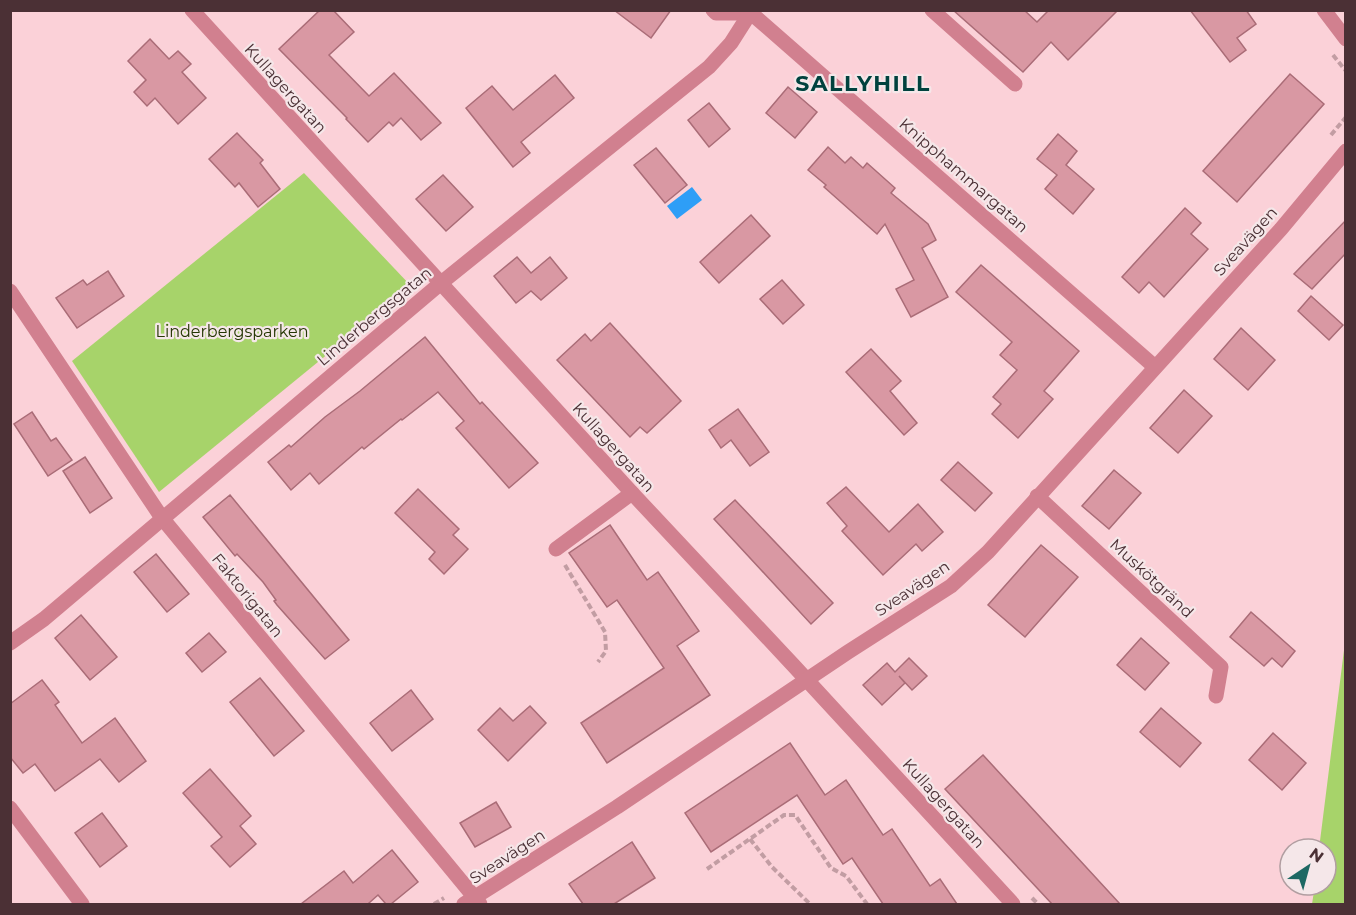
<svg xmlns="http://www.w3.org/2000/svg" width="1356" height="915" viewBox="0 0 1356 915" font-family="Montserrat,sans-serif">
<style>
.green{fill:#a7d36a}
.water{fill:#2e9ef7}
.building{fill:#d998a3;stroke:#aa6c77;stroke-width:1.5}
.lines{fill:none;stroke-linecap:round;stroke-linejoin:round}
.path{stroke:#c29da3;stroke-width:4;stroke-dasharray:6 3;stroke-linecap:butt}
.minor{stroke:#d1808f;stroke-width:15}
.labels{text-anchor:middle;stroke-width:4.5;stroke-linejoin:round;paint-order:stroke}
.street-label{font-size:16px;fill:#4b3035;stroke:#f5e7e9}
.park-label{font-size:16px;fill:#253703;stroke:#f5e7e9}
.district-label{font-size:22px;font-weight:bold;letter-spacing:1.5px;fill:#00423e;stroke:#f5e7e9}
</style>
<rect width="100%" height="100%" fill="#fbd1d8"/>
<g class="green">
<path d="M304,173L411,286L159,492L72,361Z"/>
<path d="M1345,642V904H1312L1315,885H1326V849H1319Z"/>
</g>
<path class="water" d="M692,187L702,200L677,219L667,206Z"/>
<g class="building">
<path d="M320,10H333L354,32L329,55L369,96L394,73L441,123L421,140L401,118L393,126L389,122L368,142L346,119L347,118L279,49Z"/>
<path d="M614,10H671L651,38Z"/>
<path d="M953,10H1024L1037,22L1049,10H1118L1068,60L1051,42L1023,72Z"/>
<path d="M1190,10H1246L1256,24L1237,38L1246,50L1230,62Z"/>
<path d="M150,39L169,59L178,51L191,64L182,72L206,98L178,124L155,98L147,106L134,92L146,80L128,61Z"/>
<path d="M1290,74L1324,104L1237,202L1203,171Z"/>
<path d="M555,75L574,98L521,142L530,153L513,167L466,108L492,86L513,110Z"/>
<path d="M788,87L817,112L795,138L766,113Z"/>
<path d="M709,103L730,129L709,147L688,120Z"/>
<path d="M237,133L263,160L260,163L280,189L258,207L239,183L235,187L209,159Z"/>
<path d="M1058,134L1077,151L1066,165L1094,189L1073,214L1045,189L1057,175L1037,159Z"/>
<path d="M828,147L845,163L851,157L863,168L867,163L895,188L891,193L928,224L936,240L922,248L948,297L911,317L896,289L914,280L885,224L877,234L824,187L826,185L808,170Z"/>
<path d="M656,148L687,185L665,203L634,165Z"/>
<path d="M443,175L473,207L446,231L416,199Z"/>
<path d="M1185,208L1201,223L1191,234L1208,249L1164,297L1149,282L1139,293L1122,277Z"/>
<path d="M751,215L770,236L719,283L700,262Z"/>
<path d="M1346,220V253L1312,289L1294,274Z"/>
<path d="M517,257L531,273L550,257L567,278L541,300L531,291L516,303L494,276Z"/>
<path d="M981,265L1079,351L1044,391L1053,399L1018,438L992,414L1001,404L993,397L1017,370L1000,355L1012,342L956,292Z"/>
<path d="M108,271L124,296L77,328L56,298L83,280L87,285Z"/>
<path d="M782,280L804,305L783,324L760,299Z"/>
<path d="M1311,296L1343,325L1329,340L1298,311Z"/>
<path d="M610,323L681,401L647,433L640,427L630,437L557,360L585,334L591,341Z"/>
<path d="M1241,328L1275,360L1248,390L1214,359Z"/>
<path d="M425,337L480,404L482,402L538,463L509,488L456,428L464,421L438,392L402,420L401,419L364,449L362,447L319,484L310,473L291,490L268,462L289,445L291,447L325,417L360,391Z"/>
<path d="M871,349L901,381L890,391L917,423L904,435L846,372Z"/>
<path d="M1184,390L1212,416L1178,453L1150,428Z"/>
<path d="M738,409L769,452L750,466L731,440L721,448L709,430Z"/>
<path d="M32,412L51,441L56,438L72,460L48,476L14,424Z"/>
<path d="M85,457L112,498L90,513L63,471Z"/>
<path d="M958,462L992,493L975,511L941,480Z"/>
<path d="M1114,470L1141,493L1109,529L1082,506Z"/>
<path d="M846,487L889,532L918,504L943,532L922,551L916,544L883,575L842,531L847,526L827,503Z"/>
<path d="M418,489L459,529L453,535L468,549L444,574L429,559L435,552L395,513Z"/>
<path d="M230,495L349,640L325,659L277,605L274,601L276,600L263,582L237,554L235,556L203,517Z"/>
<path d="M735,500L833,603L811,624L714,519Z"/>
<path d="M610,525L647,580L658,572L699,631L677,646L710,695L607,763L581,723L664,668L617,600L607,607L569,553Z"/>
<path d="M1041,545L1078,577L1025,637L988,605Z"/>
<path d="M156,554L189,594L167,612L134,572Z"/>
<path d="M1251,612L1295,651L1282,667L1272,658L1264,666L1230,637Z"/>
<path d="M81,615L117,657L90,680L55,638Z"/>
<path d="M209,633L226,652L202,672L186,653Z"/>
<path d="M1141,638L1169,663L1145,690L1117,665Z"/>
<path d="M909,658L927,676L912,690L899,676L905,683L882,705L863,685L887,663L895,672Z"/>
<path d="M260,678L304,731L274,756L230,702Z"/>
<path d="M42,680L59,702L55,705L82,743L115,718L146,761L119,782L100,759L55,791L35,764L23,773L10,757V704Z"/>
<path d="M411,690L433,719L392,751L370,723Z"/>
<path d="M530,706L546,723L508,761L478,730L500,708L513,721Z"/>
<path d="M1161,708L1201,743L1180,767L1140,732Z"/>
<path d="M1273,733L1306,763L1282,790L1249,760Z"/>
<path d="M790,743L825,795L846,780L883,835L892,829L930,886L940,879L957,904H883L852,858L843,864L797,795L711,852L685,813Z"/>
<path d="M983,755L1120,904H1052L945,789Z"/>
<path d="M210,769L251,816L240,826L256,844L230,867L211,846L222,837L183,793Z"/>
<path d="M496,802L511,827L475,847L460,823Z"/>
<path d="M102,813L127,846L100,867L75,833Z"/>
<path d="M632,842L655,878L614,904H583L569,884Z"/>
<path d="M392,850L418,882L391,904H386L378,895L369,903L370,904H301L344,871L353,883Z"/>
</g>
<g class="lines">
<g class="path">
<path d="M1333,55L1346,71"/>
<path d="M1331,135L1346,117"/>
<path d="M565,565L605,632L606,651L598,662"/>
<path d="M750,839L772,867L810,904"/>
<path d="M707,869L784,815H795L831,868L846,876L867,904"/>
<path d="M1032,898L1038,904"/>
<path d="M434,904L444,898"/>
</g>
<g class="minor">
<path d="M192,10L632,493L794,666L1013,904"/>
<path d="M713,10L716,13H751L1155,367"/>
<path d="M932,10L1015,84"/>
<path d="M1324,10L1346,39"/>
<path d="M10,291L162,518L480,904"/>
<path d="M1037,496L1221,667L1216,696"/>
<path d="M556,549L632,493"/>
<path d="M10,643L44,619L441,283L709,67L731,43L752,10"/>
<path d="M10,808L82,904"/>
<path d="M464,904L617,807L848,652L951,586L988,552L1281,229L1346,151"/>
</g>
</g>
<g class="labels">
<g class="street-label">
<text transform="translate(286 88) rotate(48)" y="6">Kullagergatan</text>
<text transform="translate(964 175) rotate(41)" y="6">Knipphammargatan</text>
<text transform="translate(1245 241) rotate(-48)" y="6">Sveavägen</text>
<text transform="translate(374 316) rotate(-40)" y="6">Linderbergsgatan</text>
<text transform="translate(614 447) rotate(48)" y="6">Kullagergatan</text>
<text transform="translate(1152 578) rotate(43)" y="6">Muskötgränd</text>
<text transform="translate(912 588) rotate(-34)" y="6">Sveavägen</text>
<text transform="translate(248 595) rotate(51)" y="6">Faktorigatan</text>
<text transform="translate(944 803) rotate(48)" y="6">Kullagergatan</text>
<text transform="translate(507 856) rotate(-33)" y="6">Sveavägen</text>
</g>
<g class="park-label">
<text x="232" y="337">Linderbergsparken</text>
</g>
<g class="district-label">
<text x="863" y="91">SALLYHILL</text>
</g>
</g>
<rect width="1356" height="915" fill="none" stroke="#4b3035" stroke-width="24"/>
<g transform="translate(1308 867) rotate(36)"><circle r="28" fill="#f5e7e9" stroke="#b19ea1" stroke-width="1.5"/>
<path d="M0-4.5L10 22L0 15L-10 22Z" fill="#1d6863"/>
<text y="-9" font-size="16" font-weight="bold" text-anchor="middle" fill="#4b3035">N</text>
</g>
</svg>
